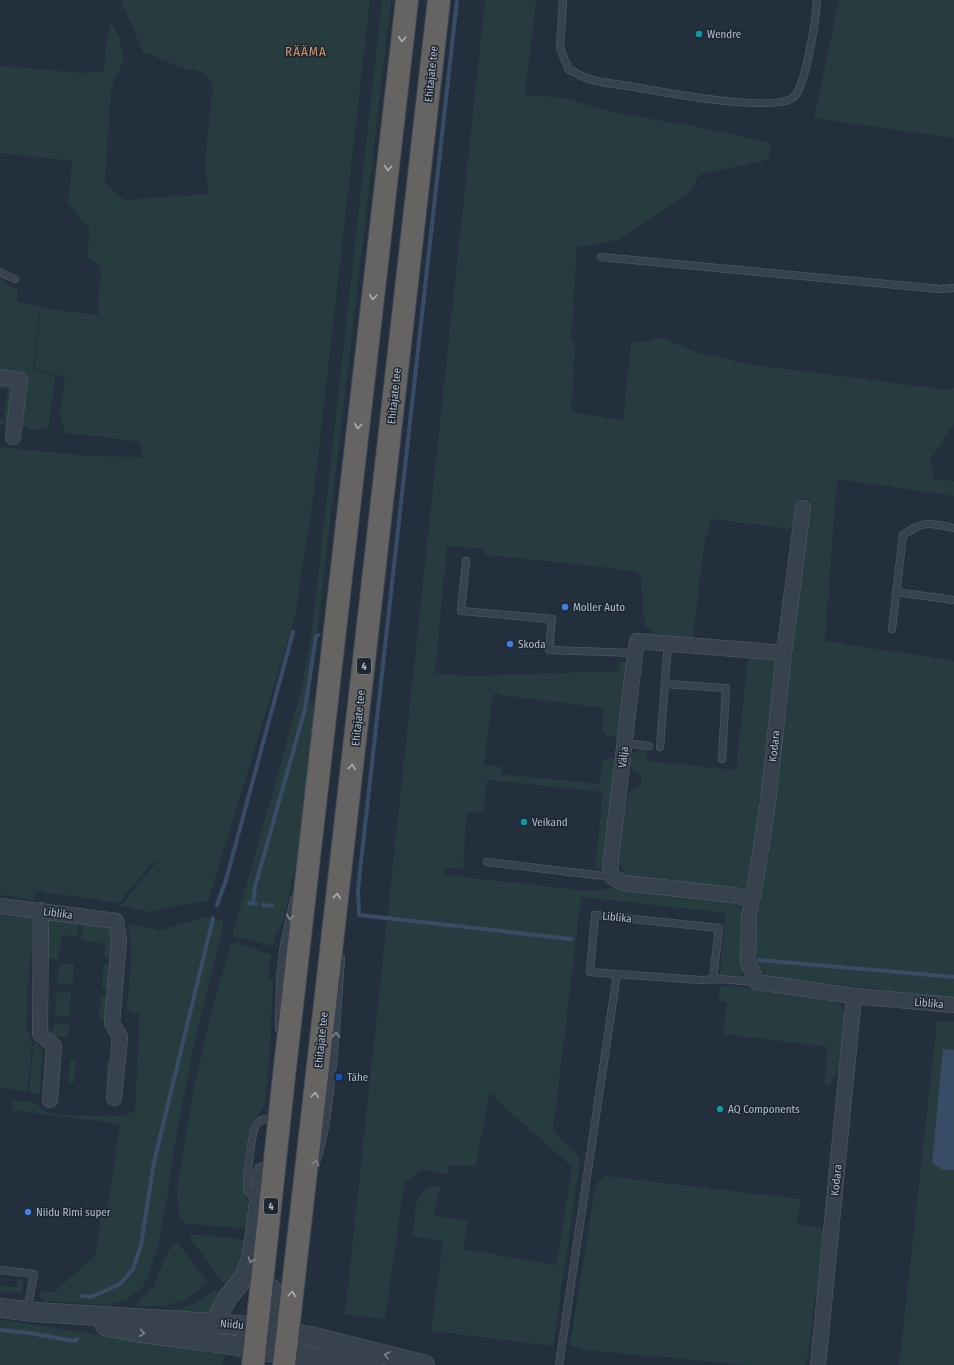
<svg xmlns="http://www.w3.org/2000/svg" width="954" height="1365" viewBox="0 0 954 1365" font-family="'Fira Sans Condensed',sans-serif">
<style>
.green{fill:#263c3f}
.water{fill:#394c67}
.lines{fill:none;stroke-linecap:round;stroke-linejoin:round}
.stream{stroke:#394c67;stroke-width:4}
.service-casing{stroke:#565f6c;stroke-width:8}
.minor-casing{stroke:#565f6c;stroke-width:16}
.tertiary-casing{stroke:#565f6c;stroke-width:20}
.trunk-casing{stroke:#434c59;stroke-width:24}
.service{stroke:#38414e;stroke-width:7}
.minor{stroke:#38414e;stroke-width:15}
.tertiary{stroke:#38414e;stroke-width:19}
.trunk{stroke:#656462;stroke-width:22}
.oneway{stroke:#a8afba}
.oneway2{stroke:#7c8592}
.culture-dot{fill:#0f9aa8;stroke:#1d2633;stroke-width:1.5}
.shop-dot{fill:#3f7fe0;stroke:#1d2633;stroke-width:1.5}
.transit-dot{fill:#1a4fb4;stroke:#1d2633;stroke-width:1.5}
.labels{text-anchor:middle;stroke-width:3;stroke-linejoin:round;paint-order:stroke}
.shield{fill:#1d2633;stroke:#878f9c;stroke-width:1}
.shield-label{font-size:10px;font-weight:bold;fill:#b4bcc9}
.poi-label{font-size:11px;fill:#b4bcc9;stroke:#1d2633;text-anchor:start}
.street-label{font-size:11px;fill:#b4bcc9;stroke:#1d2633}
.quarter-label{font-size:13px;letter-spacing:1px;fill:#d59563;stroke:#1d2633}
</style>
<rect width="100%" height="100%" fill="#242f3e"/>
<g class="green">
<path d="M121,0H370L314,492L295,617L208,901L181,905L151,912L120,906L160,858L150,865L119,903L37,891L33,900L0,895V447L88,456L143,457L139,442L105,437L65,433L60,416L65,377L34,369L41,308L98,315L101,267L88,257L89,227L68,204L72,161L0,153V66L83,73L104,71L106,48L111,22L119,37L124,60L111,88L105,183L124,200L208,194L205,163L213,83L202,72L185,69L143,52Z"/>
<path d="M382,0H391L309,702L316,703L297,859L283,923L275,935L273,946L234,936L233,933L301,691L312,630Z"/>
<path d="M485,0H536L525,95L558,97L626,115L688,125L772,143L769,159L699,175L690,193L618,240L577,247L571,337L575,343L571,412L623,420L631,343L663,338L699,353L755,365L948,390L954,388V424L930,461L934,479L954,481V496L837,479L825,641L944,659H946L954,662V998L769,977L759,968L755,947L809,499H800L794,529L711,519L704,545L693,638L657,634L645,626L640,573L603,567L486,555L481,548L447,546L435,673L469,676L619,671L620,662H625L627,666L619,736H607L602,730L604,708L493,694L484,765L502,767L501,774L600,784L602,762C608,757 611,757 618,760L605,861L599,870L595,868L603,792L487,780L483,813L467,812L463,869L445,868L444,875L589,891L603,890L610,888L723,899C754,907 740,930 741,951C741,959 742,966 744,973L736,976L720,975L725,913L581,897L553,1131L576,1153L580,1161L553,1346L431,1331L443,1241L413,1236C416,1214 411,1186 440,1186L434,1216L468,1220L464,1249L556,1265L572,1167L489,1093L476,1166L449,1165L448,1174L422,1169L404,1184L397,1236L385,1319L345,1314Z"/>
<path d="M839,0H954V138L814,118Z"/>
<path d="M0,278L10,287L18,288L17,302L40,306L33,370L55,376L49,426C42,434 25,430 20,422L27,374L0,370Z"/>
<path d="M0,384L11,385L13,388L9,422L5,424H0V418L4,419L8,389L0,388Z"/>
<path d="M748,655L770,657L774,661L777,673L764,803L746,891L631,876L625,873L619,863L627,796L632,789L641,786L642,775L635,773L630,765L632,754L640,750H647V761L736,770Z"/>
<path d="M0,914L14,917H35L28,984L27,1029L32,1045L27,1091L0,1088Z"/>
<path d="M204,917L222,920L223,927L194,1044L173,1154L168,1194L159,1242L148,1277L142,1288L126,1300L108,1305L45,1301L39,1296C43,1289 47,1291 54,1292L95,1256L101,1217L106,1219L120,1124L12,1110L13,1100L36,1103L43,1111L62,1115L125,1116L135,1110L140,1014L127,1011L132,944L127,924L161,930Z"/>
<path d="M47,918L78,921L77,936L61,935L59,959H50L45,956Z"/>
<path d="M83,922L109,925L113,929L112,957L104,956L105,944L81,940Z"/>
<path d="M235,942L271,955L268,978L273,981L270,1047L265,1102L262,1109L250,1126L245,1151L244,1189L250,1207L247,1228L186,1224L182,1220L180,1217L177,1192L183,1150L194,1088L211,1014L230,946Z"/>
<path d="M60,963L74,964L73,985L57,983Z"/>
<path d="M103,964H112L110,990L102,988Z"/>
<path d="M720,986L757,988L830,999L839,1003L845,1013L840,1068L829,1085L824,1084L828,1047L723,1034L727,1002L718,1001Z"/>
<path d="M57,991L71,992L69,1017L55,1015Z"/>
<path d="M101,995L109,996L107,1021L99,1020Z"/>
<path d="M937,1021L954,1022V1365H899Z"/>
<path d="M54,1023L69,1024L68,1038L52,1036Z"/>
<path d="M34,1041L42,1049L40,1094L29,1092Z"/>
<path d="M70,1059H76L74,1083L68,1082Z"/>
<path d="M107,1061H114L112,1087L105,1086Z"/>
<path d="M606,1176L801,1199L796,1224L824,1229L808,1355L805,1365H749L585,1350L570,1345L595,1188L599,1180Z"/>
<path d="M192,1234L246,1240L242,1267L225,1285L190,1238Z"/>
<path d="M177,1241L208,1283L187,1299L164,1306H135L153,1287L169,1250Z"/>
<path d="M18,1278L23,1279L21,1293L0,1291L1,1286L17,1287Z"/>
<path d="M213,1290L218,1292L221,1295L211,1310L204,1313L169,1312C186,1307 199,1303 213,1290Z"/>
<path d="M0,1320L24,1323L225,1355L222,1365H0Z"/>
</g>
<path class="water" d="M943,1049L954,1050V1170H943L932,1163Z"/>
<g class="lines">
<g class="stream">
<path d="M457,0L358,889L359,915L571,939"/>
<path d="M249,903L256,904"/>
<path d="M253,903L255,887L305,709L316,636L318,635"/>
<path d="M217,905L226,880L293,632"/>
<path d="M263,905L272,906"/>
<path d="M759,960L954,977"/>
<path d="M82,1296L91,1297L120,1284L133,1269L141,1245L154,1162L213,918"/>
<path d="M0,1330L29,1333L74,1341L77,1339"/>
</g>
<g class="service-casing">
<g id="service">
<path d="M563,0L560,48L569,70C577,73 584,78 592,80C603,83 616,84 628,86C655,91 775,114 794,97C806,85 816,19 817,0"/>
<path d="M601,257L940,289L954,288"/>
<path d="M0,272L15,279"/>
<path d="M466,561L461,611L552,619L549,650L635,653"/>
<path d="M896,592L954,600"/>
<path d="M892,629L903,535C924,520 930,523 954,528"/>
<path d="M665,684L726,688L722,759"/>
<path d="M625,743L649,746"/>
<path d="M660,747L668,643"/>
<path d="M487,862L612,877"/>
<path d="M713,979L719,928L595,915L590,972L701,980L718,979L757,982"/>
<path d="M279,1029L280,979L284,945L294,899"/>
<path d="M316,1162C325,1136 328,1108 331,1081C336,1040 338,999 341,958"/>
<path d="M257,1201C254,1198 250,1194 248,1191C245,1183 252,1131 256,1125C260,1120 264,1119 270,1118"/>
<path d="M0,1270L34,1274L27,1311"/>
<path d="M559,1365L617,974"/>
</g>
</g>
<g class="minor-casing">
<g id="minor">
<path d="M0,377L20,380L13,437"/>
<path d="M803,508L784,653L768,802L755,886L749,916L748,962L757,982L854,996L954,1005"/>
<path d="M752,900L734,895L624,883L612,877L610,868L635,653L637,641L784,653"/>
<path d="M0,906L116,921L119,940L112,1023L120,1037L114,1098"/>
<path d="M41,910L40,1034L54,1046L50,1100"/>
<path d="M818,1365L854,996"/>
</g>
</g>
<g class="tertiary-casing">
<g id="tertiary">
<path d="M272,1289L269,1312L270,1329L278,1353"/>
<path d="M0,1308L35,1312L214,1323L258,1327L310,1336L425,1365"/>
<path d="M214,1323L228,1297L243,1279L252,1257L263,1172"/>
<path d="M105,1326L136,1332L233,1345L255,1350L372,1365"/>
</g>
</g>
<g class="trunk-casing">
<g id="trunk">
<path d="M253,1365L285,1067L407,0"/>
<path d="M284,1365L439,0"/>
</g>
</g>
<use href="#service" class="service"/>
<use href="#minor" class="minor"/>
<use href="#tertiary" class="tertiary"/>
<use href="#trunk" class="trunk"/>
</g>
<defs><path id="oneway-chevron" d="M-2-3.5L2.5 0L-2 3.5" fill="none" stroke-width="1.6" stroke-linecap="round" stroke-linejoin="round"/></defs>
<g class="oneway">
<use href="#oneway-chevron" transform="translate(402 39) rotate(96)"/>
<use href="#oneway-chevron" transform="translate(388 168) rotate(96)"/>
<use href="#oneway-chevron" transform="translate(373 297) rotate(96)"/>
<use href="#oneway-chevron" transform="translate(358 426) rotate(96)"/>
<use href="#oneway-chevron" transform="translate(352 767) rotate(-84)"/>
<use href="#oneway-chevron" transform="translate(337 896) rotate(-84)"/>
<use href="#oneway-chevron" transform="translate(315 1095) rotate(-84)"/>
<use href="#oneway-chevron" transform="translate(292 1294) rotate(-83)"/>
</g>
<g class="oneway2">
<use href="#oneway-chevron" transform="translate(290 917) rotate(102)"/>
<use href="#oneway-chevron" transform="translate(336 1035) rotate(-86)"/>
<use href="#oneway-chevron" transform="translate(316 1163) rotate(-71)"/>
<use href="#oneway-chevron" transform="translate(251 1260) rotate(109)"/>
<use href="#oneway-chevron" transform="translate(142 1333) rotate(8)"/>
<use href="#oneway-chevron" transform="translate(387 1355) rotate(-166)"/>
</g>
<g class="culture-dot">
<circle cx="699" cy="34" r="4"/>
<circle cx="524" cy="822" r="4"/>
<circle cx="720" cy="1109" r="4"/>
</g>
<g class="shop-dot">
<circle cx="565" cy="607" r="4"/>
<circle cx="510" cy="644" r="4"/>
<circle cx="28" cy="1212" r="4"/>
</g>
<rect class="transit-dot" x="335" y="1073" width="8" height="8" rx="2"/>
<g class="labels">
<g class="shield">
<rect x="357" y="658" width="14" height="16" rx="3"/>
<rect x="264" y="1198" width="14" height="16" rx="3"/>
</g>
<g class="shield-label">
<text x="364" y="670">4</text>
<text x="271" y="1210">4</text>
</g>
<g class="poi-label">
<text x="707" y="38">Wendre</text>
<text x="573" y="611">Moller Auto</text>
<text x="518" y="648">Skoda</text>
<text x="532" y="826">Veikand</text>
<text x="347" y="1081">Tähe</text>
<text x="728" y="1113">AQ Components</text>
<text x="36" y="1216">Niidu Rimi super</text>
</g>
<g class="street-label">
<text transform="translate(431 74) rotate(-84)" y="4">Ehitajate tee</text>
<text transform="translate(394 396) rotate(-84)" y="4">Ehitajate tee</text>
<text transform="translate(358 718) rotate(-84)" y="4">Ehitajate tee</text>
<text transform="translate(774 746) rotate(-84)" y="4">Kodara</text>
<text transform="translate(623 757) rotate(-83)" y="4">Välja</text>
<text transform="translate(58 913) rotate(8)" y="4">Liblika</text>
<text transform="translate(617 917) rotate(6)" y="4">Liblika</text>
<text transform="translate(929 1003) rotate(5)" y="4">Liblika</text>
<text transform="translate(321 1040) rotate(-84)" y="4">Ehitajate tee</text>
<text transform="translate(836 1180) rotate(-84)" y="4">Kodara</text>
<text transform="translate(232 1324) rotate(5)" y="4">Niidu</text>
</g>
<g class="quarter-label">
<text x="306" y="56">RÄÄMA</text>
</g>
</g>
</svg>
